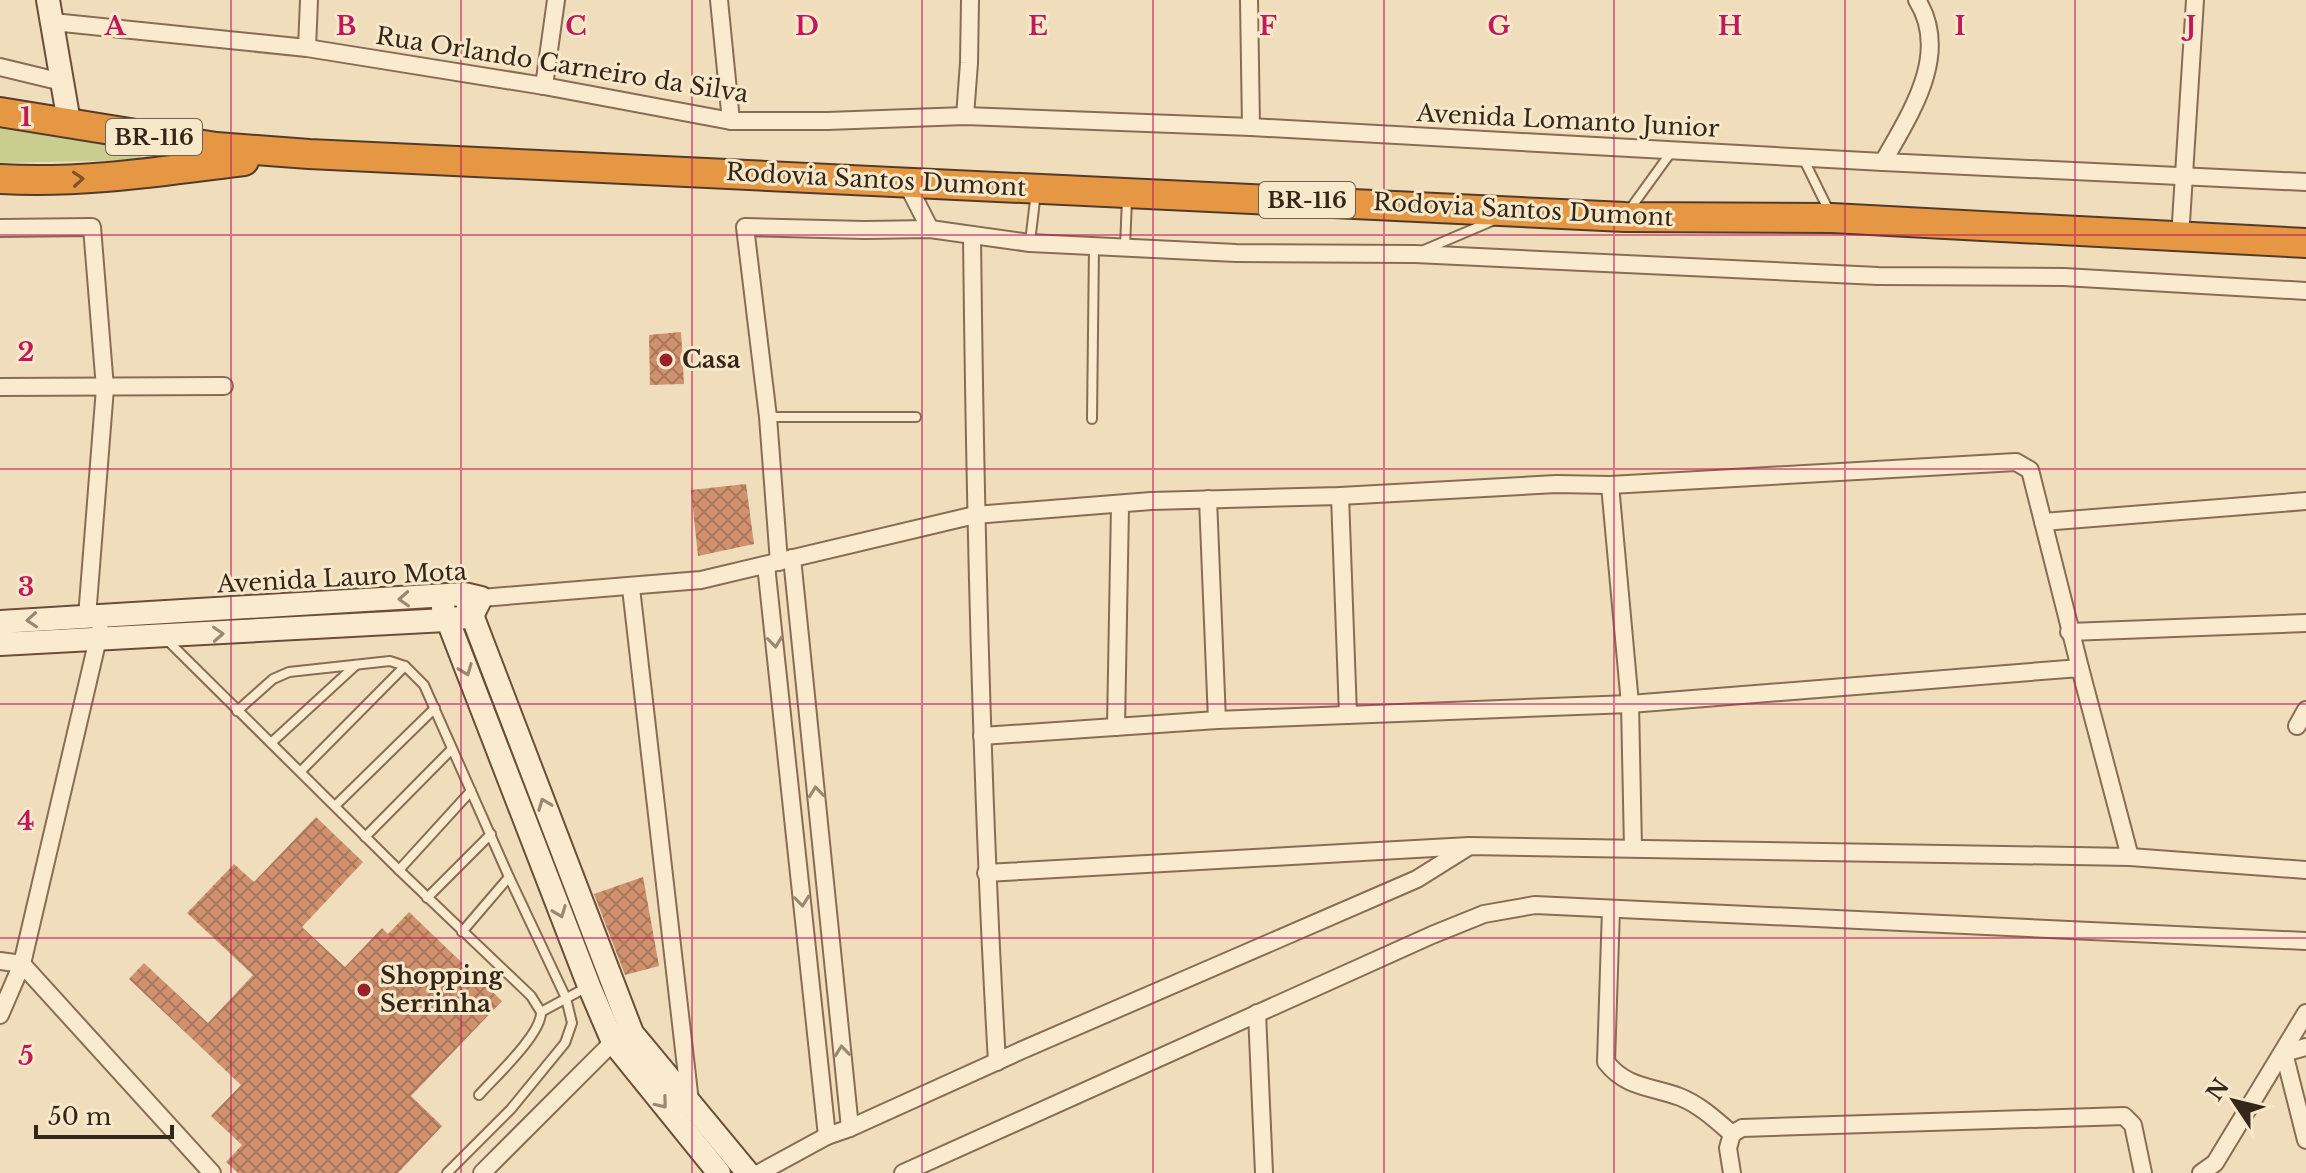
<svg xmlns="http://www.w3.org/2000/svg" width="2306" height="1173" viewBox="0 0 2306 1173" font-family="'Libre Baskerville',serif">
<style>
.grass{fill:#c9ce8f}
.building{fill:url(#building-cross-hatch)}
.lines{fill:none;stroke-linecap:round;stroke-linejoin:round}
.lane-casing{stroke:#876d54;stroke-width:12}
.street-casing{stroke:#876d54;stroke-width:20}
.secondary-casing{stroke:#694e38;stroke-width:26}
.highway-casing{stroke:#543b29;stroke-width:32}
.lane{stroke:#fbebce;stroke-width:8}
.street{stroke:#fbebce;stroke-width:16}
.secondary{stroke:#fbebce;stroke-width:22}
.highway{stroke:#e69744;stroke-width:28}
.oneway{stroke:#7c532b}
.oneway2{stroke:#988874}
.grid{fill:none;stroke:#c2185b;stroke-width:2;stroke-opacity:0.55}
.poi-dot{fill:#992128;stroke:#f7e8ca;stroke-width:3}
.labels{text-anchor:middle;stroke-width:6;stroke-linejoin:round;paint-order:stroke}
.shield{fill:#f7e8ca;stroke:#6f604f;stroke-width:2}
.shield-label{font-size:22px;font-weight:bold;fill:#35261a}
.street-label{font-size:24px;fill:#35261a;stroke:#f7e8ca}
.poi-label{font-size:24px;font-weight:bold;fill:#35261a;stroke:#f7e8ca;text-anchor:start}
.grid-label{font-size:26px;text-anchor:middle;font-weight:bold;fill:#c2185b;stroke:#f7e8ca;stroke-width:6;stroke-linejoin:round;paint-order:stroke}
</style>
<defs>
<pattern id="building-cross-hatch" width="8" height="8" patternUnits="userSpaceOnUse" patternTransform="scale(2)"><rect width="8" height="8" fill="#d0926e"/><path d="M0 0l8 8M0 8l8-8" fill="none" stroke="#aa775a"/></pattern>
</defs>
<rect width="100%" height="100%" fill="#f0ddbb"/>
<path class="grass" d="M0,124L141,146L144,154L138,160L0,163Z"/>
<g class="building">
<path d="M681,332L684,384L650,385L649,335Z"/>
<path d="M746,484L754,544L698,556L691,490Z"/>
<path d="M316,817L363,862L302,927L345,967L382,928L388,934L409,912L502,1001L411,1096L442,1126L398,1173H238L226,1162L242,1145L211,1116L241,1085L129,979L144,963L208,1023L253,975L187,913L234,864L254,882Z"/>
<path d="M643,877L659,966L625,975L594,894Z"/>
</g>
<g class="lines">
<g class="lane-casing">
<g id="lane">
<path d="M1803,158L1830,213"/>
<path d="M1630,209L1672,151"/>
<path d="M1030,242L1036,192"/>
<path d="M1125,247L1127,199"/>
<path d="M1424,250L1492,221"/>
<path d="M768,417H916"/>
<path d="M1092,419L1094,246"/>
<path d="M165,638L399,870L531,996L541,1012L589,986"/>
<path d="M237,711L273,679L289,672L390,661L405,666L424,685L509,877L566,998L572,1023L565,1043L511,1109L447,1173"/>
<path d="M271,743L356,665"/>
<path d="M301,771L405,666"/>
<path d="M336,805L435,708"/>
<path d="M365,837L452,749"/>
<path d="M399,870L471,791"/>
<path d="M427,898L491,834"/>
<path d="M462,932L509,877"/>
<path d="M479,1095C494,1078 542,1034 541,1012"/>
</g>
</g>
<g class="street-casing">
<g id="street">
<path d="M719,0L731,121"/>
<path d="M1249,0L1251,127"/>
<path d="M53,22L307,48L544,86L731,121H827L965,116L1251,127L1883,162L2306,182"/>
<path d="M307,48L309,0"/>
<path d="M0,67L62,82"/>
<path d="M544,86L556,0"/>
<path d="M965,116L969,63L970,0"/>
<path d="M1883,162C1910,114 1951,54 1917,0"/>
<path d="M906,182L930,229"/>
<path d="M0,228L92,227L105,388L87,617"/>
<path d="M972,235C975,511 981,786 997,1062"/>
<path d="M2180,238L2195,0"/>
<path d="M0,387L224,386"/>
<path d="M1610,485L1630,704L1633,848"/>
<path d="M1340,496L1348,715"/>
<path d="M1208,499L1217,720"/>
<path d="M2043,522L2306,501"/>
<path d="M792,558L850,1128"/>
<path d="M779,562L768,417L745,227L865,230L930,229L1030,243L1236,253L1415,254L1878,276L2064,277L2306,291"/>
<path d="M766,565L827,1136"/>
<path d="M631,588L690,1102"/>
<path d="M481,598L701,580L975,515L1151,501L1340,496L1556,484L1610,485L2016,462L2030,470L2080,668"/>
<path d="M2069,632L2306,623"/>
<path d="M2297,726L2306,710"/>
<path d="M1116,727L1120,506"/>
<path d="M982,736L1217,720L1630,704L2080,668L2130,857"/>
<path d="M986,873L1469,846L2130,857L2306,870"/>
<path d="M1611,909L1606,1062C1626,1088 1651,1086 1680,1097C1700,1105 1716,1120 1732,1134"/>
<path d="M0,961L22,964"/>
<path d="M22,964L212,1173"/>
<path d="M1257,1013L1264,1173"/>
<path d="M0,1015L22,964L100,630"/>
<path d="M2306,1047L2284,1053L2306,1140"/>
<path d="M482,1173L613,1042"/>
<path d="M759,1173L827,1136L850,1128L1020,1051L1417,879L1468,847"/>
<path d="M903,1173L1432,935L1484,914L1535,905L2306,941"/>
<path d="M1732,1173L1728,1148L1732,1134L1742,1128L2124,1116L2133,1125L2143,1173"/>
<path d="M2201,1173L2215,1163L2306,1013"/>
</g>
</g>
<g class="secondary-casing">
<g id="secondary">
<path d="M48,0L69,122"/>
<path d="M467,602L632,1033L748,1173"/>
<path d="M443,608L589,986L613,1042L719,1173"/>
<path d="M0,622L464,594L481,598L472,616L446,620L0,644"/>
</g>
</g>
<g class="highway-casing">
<g id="highway">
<path d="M0,112L216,147L309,154L1625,217L1832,218L2306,243"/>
<path d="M0,179C82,184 163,171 244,161"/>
</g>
</g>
<use href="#lane" class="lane"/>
<use href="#street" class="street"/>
<use href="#secondary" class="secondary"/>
<use href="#highway" class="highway"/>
</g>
<defs><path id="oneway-chevron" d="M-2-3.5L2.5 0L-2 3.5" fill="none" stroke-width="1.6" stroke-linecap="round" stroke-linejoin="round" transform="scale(2)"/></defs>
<use class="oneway" href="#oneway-chevron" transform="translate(78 179) rotate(-4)"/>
<g class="oneway2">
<use href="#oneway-chevron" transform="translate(404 599) rotate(177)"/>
<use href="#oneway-chevron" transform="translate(32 620) rotate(176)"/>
<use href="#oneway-chevron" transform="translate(218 634) rotate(-3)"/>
<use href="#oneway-chevron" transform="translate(775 642) rotate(84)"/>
<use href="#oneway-chevron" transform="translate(466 670) rotate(69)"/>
<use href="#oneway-chevron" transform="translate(816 792) rotate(-96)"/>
<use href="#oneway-chevron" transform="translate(544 804) rotate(-111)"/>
<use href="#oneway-chevron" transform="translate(802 901) rotate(84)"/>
<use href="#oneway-chevron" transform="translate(560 912) rotate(69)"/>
<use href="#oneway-chevron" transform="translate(842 1051) rotate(-96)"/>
<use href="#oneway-chevron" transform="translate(662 1103) rotate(51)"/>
</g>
<path class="grid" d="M231,0V1173M461,0V1173M692,0V1173M922,0V1173M1153,0V1173M1384,0V1173M1614,0V1173M1845,0V1173M2075,0V1173M0,235H2306M0,469H2306M0,704H2306M0,938H2306"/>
<g class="poi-dot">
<circle cx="666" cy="360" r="8"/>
<circle cx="364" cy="990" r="8"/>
</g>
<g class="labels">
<g class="shield">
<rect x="106" y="119" width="96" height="36" rx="6"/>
<rect x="1259" y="182" width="96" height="36" rx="6"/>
</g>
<g class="shield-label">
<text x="154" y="145">BR-116</text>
<text x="1307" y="208">BR-116</text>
</g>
<g class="street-label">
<text transform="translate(562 65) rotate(9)" y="8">Rua Orlando Carneiro da Silva</text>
<text transform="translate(1568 121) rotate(3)" y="8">Avenida Lomanto Junior</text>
<text transform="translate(876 180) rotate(3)" y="8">Rodovia Santos Dumont</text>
<text transform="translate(1523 210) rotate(3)" y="8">Rodovia Santos Dumont</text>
<text transform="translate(342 578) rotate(-3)" y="8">Avenida Lauro Mota</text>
</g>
<g class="poi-label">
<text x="682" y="368">Casa</text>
<text x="380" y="984">Shopping<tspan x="380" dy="28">Serrinha</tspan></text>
</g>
</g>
<g class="grid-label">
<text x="115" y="35">A</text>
<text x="346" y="35">B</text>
<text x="576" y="35">C</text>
<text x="807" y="35">D</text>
<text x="1038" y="35">E</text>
<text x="1268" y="35">F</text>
<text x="1499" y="35">G</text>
<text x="1730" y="35">H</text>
<text x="1960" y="35">I</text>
<text x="2191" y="35">J</text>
<text x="26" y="126">1</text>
<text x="26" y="361">2</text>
<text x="26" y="596">3</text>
<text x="26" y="830">4</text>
<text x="26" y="1065">5</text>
</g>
<g transform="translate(2234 1101) rotate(305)" stroke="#f7e8ca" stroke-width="6" paint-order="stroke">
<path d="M0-6L14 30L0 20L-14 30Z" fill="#35261a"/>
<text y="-12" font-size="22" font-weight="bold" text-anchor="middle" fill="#35261a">N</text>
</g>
<path d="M36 1125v12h136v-12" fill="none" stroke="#35261a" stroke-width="4"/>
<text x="48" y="1125" font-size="24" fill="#35261a" stroke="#f7e8ca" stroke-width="6" paint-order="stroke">50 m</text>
</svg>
